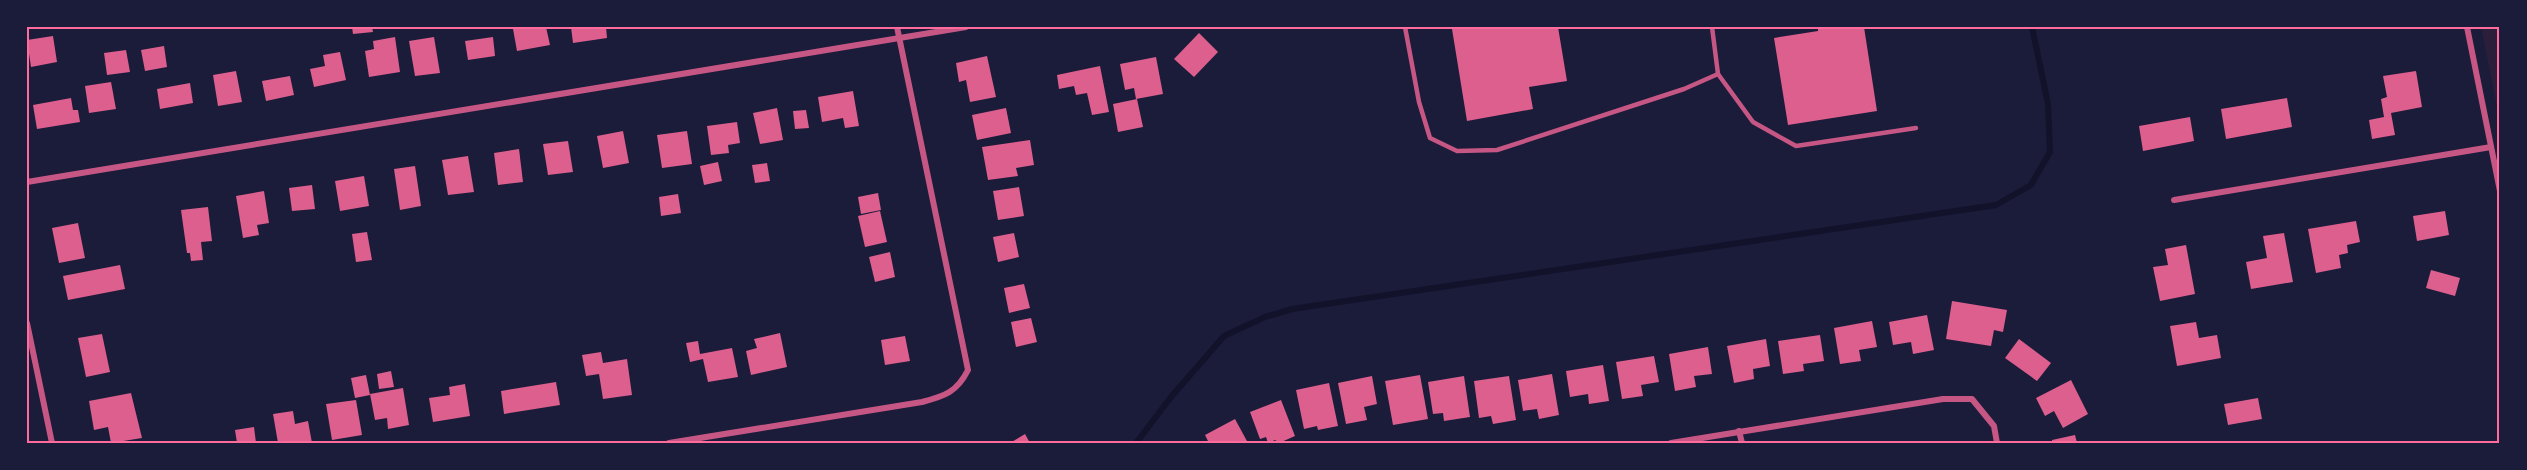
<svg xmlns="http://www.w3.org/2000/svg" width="2527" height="470" viewBox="0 0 2527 470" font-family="'Public Sans',sans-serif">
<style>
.green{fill:#2a1e3b}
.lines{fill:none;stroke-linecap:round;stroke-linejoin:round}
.stream{stroke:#12122b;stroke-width:6}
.building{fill:#dd5f8e}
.service{stroke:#c65784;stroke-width:4.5}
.minor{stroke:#c65784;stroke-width:6}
.neatline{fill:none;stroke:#ff6b9d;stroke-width:2}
</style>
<rect width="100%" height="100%" fill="#1b1b3a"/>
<path class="green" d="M2481,27H2500V122Z"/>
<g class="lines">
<path class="stream" d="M1136,443L1171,397L1224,336L1265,317L1292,309L1996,205L2031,185L2050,152L2048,104L2032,27"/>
</g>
<g class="building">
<path d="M352,27H372L373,32L353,34Z"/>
<path d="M524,27H546L550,45L517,51L513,29Z"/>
<path d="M571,27H606L607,38L573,43Z"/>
<path d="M1464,27H1558L1567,81L1529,87L1533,109L1467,121L1452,29Z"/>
<path d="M1818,27H1864L1877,111L1788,125L1774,38L1818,31Z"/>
<path d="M1199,33L1218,52L1194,77L1174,59Z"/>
<path d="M53,36L57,62L31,67L27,40Z"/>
<path d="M395,37L400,72L369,77L365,51L374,49L373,41Z"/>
<path d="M434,37L440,73L415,76L409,41Z"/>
<path d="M493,37L495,56L468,60L465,41Z"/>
<path d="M164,46L167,67L145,71L141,50Z"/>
<path d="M126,50L130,72L107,75L104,53Z"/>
<path d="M340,52L346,80L314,87L310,69L325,66L323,55Z"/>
<path d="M987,56L996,97L970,102L966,80L959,82L956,63Z"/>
<path d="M1156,57L1163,94L1136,99L1134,88L1125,90L1120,64Z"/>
<path d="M1100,66L1109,112L1092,115L1087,93L1076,95L1074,86L1059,89L1057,75Z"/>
<path d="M236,71L242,102L218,106L213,75Z"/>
<path d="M2416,71L2422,107L2391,113L2395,135L2372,139L2369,120L2384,117L2381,99L2387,97L2383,76Z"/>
<path d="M290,76L294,95L266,101L262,81Z"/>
<path d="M111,82L116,109L89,113L85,86Z"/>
<path d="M190,83L193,103L160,109L157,89Z"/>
<path d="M853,91L859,126L845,128L843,118L822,122L818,97Z"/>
<path d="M71,98L73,110H78L80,122L37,129L33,105Z"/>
<path d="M2287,98L2292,127L2226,139L2221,109Z"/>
<path d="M1137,99L1143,127L1118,132L1113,104Z"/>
<path d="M777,108L783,140L760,144L753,113Z"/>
<path d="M1006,108L1011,133L977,140L972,115Z"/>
<path d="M806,110L809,128L795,129L793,111Z"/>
<path d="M2190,117L2194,141L2143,151L2139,126Z"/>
<path d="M737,122L740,143L728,145L729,153L711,155L707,126Z"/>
<path d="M623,131L629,163L603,168L597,136Z"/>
<path d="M687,131L692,164L662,168L657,135Z"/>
<path d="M1030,140L1034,165L1016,168L1018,176L988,180L982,147Z"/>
<path d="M568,141L573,172L548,175L543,144Z"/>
<path d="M519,149L523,182L498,185L494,153Z"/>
<path d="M468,156L474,192L448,195L442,160Z"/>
<path d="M718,162L722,181L704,185L700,166Z"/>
<path d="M767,163L770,181L755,183L752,165Z"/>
<path d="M415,166L421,206L400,210L394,169Z"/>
<path d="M364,176L369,206L340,211L335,181Z"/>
<path d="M312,185L315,209L292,211L289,188Z"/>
<path d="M1019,187L1024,216L998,220L993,191Z"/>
<path d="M264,191L269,223L257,225L259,235L243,238L236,196Z"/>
<path d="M878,193L881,210L861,214L858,197Z"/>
<path d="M678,194L681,213L661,216L659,197Z"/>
<path d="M208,207L212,241L201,242L203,260L191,261L190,253H187L181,210Z"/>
<path d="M880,211L887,242L865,247L858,216Z"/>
<path d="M2445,211L2449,235L2417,241L2413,216Z"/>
<path d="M2356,221L2360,242L2347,245L2348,253L2339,255L2341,268L2316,273L2308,229Z"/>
<path d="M78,223L85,258L59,263L52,228Z"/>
<path d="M367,232L372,260L356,262L352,234Z"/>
<path d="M1014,233L1019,257L998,262L993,237Z"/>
<path d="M2284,233L2293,282L2251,289L2246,262L2267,258L2263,236Z"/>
<path d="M2186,245L2195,294L2160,301L2153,267L2168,265L2165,249Z"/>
<path d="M890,252L895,277L875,282L869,257Z"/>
<path d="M120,265L125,289L68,300L63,276Z"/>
<path d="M2431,270L2460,278L2455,296L2426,288Z"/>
<path d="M1024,284L1030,308L1009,313L1004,288Z"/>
<path d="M1952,301L2007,310L2003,332L1994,330L1991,346L1946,339Z"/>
<path d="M1927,315L1934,350L1913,354L1911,342L1893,345L1889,322Z"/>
<path d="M1031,318L1037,342L1016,347L1011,322Z"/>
<path d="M1872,321L1877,347L1859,350L1861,361L1840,364L1834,328Z"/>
<path d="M2196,322L2199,338L2217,335L2221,358L2177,366L2170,326Z"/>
<path d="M780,333L787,367L751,375L746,351L757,348L754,339Z"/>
<path d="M102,334L110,372L86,377L78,338Z"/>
<path d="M1820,335L1824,361L1803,364L1804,371L1783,374L1778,341Z"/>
<path d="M905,336L910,361L885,365L881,340Z"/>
<path d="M1766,339L1770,366L1753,369L1754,379L1734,383L1727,346Z"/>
<path d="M2019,339L2051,363L2037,381L2005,358Z"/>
<path d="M698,341L700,354L732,348L738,377L708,382L703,359L690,362L686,343Z"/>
<path d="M1708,347L1712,374L1694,376L1696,387L1675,391L1669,354Z"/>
<path d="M601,352L603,363L627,359L632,395L603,399L599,374L586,376L582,355Z"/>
<path d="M1654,356L1659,382L1641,385L1643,396L1622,399L1616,362Z"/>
<path d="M1603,365L1609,401L1589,404L1588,394L1570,397L1566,371Z"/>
<path d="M391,371L394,387L379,389L377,374Z"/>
<path d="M1552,374L1559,415L1539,419L1537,409L1523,411L1518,380Z"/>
<path d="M366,375L370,395L355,398L351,378Z"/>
<path d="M1420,375L1428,419L1393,425L1385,381Z"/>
<path d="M1372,376L1377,404L1364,407L1367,420L1346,424L1338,383Z"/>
<path d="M1464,376L1470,417L1444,421L1443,413L1433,414L1428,382Z"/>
<path d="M1509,376L1516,420L1493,424L1491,416L1479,418L1474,381Z"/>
<path d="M2071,380L2088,414L2063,428L2054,411L2045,416L2036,398Z"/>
<path d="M556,382L560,405L504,414L501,391Z"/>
<path d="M1329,383L1338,426L1318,430L1317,426L1304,429L1296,390Z"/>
<path d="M465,384L470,416L433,422L429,398L450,395L449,387Z"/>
<path d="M403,388L409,425L388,429L387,418L375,420L370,394Z"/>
<path d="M131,393L142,438L111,443L108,427L94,430L89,401Z"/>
<path d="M2258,398L2262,419L2228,425L2224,404Z"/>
<path d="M356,400L362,435L332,440L326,404Z"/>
<path d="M1281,400L1295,436L1279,443L1275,440L1268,443L1266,437L1260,439L1250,412Z"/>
<path d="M293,411L295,424L308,421L312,443H278L273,414Z"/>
<path d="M1235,419L1248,443H1209L1205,435Z"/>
<path d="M254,427L256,443H237L235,430Z"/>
<path d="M1025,434L1030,443H1010Z"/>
<path d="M2075,435L2077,443H2052V440Z"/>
</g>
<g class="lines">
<g class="service">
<path d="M1405,27L1419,102L1430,138L1457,151L1497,150L1684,89L1718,74L1712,27"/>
<path d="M1718,74L1753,122L1796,146L1916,128"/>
</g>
<g class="minor">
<path d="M2467,27L2500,191"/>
<path d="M27,182L966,27"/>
<path d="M2174,200L2491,147"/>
<path d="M27,323L52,443"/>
<path d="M1739,431L1742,443"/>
<path d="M669,443L922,402C945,396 957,392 968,370L897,27"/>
<path d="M1671,443L1943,399H1972L1994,426L1997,443"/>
</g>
</g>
<rect width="2527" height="470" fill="none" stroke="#1b1b3a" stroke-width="57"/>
<rect x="28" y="28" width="2470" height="414" class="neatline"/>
</svg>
